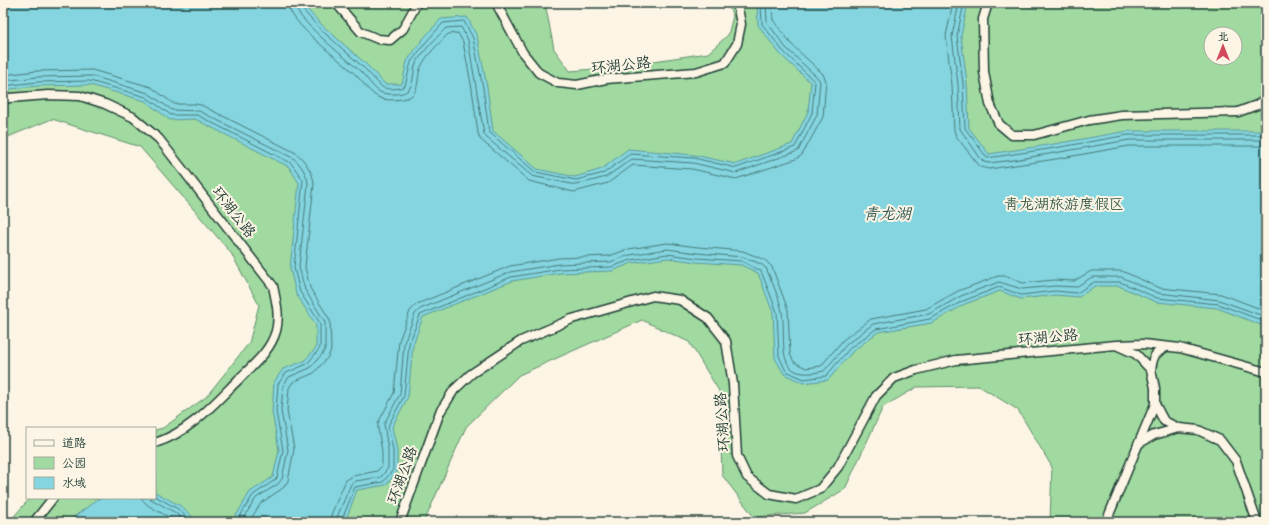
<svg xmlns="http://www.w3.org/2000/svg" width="1269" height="525" viewBox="0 0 1269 525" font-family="Sriracha,'LXGW WenKai TC',sans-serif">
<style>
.green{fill:#a0daa0;stroke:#608c6a;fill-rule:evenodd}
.water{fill:#84d5e0;stroke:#5c989b}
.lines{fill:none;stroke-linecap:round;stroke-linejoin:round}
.shore{stroke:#477a79;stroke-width:1}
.minor-casing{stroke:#1f3d34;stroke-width:11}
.minor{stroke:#fcf5e5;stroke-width:8}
.labels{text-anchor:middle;stroke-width:4;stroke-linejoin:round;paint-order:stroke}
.street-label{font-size:15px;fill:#1f3d34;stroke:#fcf5e5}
.park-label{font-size:15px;fill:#395c4a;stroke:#fcf5e5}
.water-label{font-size:16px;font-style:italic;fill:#335b56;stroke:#fcf5e5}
</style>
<rect width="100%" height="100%" fill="#fcf5e5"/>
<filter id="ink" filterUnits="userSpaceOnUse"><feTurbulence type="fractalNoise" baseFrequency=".025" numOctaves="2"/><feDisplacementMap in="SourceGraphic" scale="8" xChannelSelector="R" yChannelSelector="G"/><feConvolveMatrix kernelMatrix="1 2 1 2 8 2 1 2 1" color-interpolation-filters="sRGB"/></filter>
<g filter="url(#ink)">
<path class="green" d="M3,3H545L554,49L570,71L606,68L708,53L728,35L733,16L727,3H1266V522H1050L1052,467L1018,410L979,386L917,387L883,407L845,489L805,513L754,517L722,475L719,391L689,342L642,320L519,375L466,427L424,522H9L30,498H155V430L163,428L206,397L249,343L259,305L231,253L140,147L52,119L3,139ZM1211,34H1235V58H1211Z"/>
<g class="water">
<path d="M3,3H301L323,26L366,64L385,84H402L407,61L423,39L441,19L467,17L477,36L487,87L493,131L537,169L575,177L602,169L628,149L694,155L736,164L792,144L808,112L811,83L780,54L758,25L757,3H968L961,36L967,83L969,128L989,154L1054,144L1128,131H1260L1266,128V327L1217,308L1156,302L1119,286H1095L1079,297L1055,295L1021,299L1000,291L965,304L932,323L878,332L853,351L828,380L803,383L784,374L775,358L773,313L758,273L741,265L696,262L668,258L632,263L612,271L560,273L512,281L423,317L413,345L408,397L392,427L397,450V472L386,485L357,490L345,522H229L237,514L250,492L273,477L279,450L272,412L274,382L283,369L304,361L316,348V325L296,294L290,268L299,183L289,167L195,119L170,120L145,101L90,85L38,86L3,90Z"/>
<path d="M155,492L181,506L198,522H67L98,499L101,498H155Z"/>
</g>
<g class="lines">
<g class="shore">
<path d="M288,3C288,23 341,60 356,75C363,82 370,94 380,98C386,101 400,100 407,98C421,93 416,77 421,67C426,55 440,43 448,34L458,33L463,42L472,89L478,133L480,139L529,181L574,192L608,183L633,165L692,169L736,179L796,159L802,155L823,117L826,81L823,74L791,44L773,20L772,3"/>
<path d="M294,3C295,19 346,58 359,70C366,76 372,87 380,92C385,95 402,95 407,91C414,86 413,73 415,66C419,55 438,36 446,28L461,27L468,40L484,134L487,138L532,176L576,185L606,177L632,159L693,163L736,173L798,151L817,115L820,81L817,77L786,48L767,22L766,3"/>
<path d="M299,3L300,7L320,29L363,67L382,87C388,90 400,89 405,86L411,62L426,42L443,23L464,21L473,38L483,88L489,132L535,172L576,180L604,173L630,154L694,158L736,168L795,147L812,113L815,82L783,51L762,24L761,3"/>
<path d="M953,3L946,36L952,85L954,130L956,136L977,163L981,167L989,169L1056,159L1129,146H1260L1266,145"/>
<path d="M959,3L952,36L958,84L960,129L981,159L984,162L989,163L1014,160L1129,140H1260L1266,138"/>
<path d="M964,3L957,36L963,84L965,128L987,158L1055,148L1128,135H1260L1266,133"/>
<path d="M3,75L37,71L92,70L151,87L174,104H195L201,105L296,153C304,159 314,174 314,184L305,267L310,288L330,320L331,350L328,357L314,373L293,382L289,388L287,411L294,449L288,481L283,488L261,503L249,522"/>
<path d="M3,81L37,77L92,76L148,93L172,110L199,111L293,158C300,163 308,176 308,184L299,267L305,290L325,322V349L323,353L310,368L289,377L283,386L281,411L288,450L282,479L278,484L256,498L241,522"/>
<path d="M3,86L38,82L90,81L146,97L171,115H197L291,163L303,180L294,268L300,292L320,323V348L307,364L286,373L278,384L276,412L283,450L277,478L275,480L253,495L240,516L235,522"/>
<path d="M155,496L178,509L192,522"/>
<path d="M141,498C149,510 166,513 176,522"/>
<path d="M149,498L176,513L185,522"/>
<path d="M330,522L331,515L346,480L353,476L377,471L382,466V451L378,429V423L394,393L399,341L410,311L417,304L510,266L559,258L609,256L629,249L667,243L698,247L743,251L765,260L772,267L788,310L790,354L794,362L806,368L821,366L843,340L871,319L926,309L958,291L998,276H1005L1023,283L1054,280L1074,281L1091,271H1122L1160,288L1221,294L1266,311"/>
<path d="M336,522L337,517L351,484L356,481L381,477L388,468V450L384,424L400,394L404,343L415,314L420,309L510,272L559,264L610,262L630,255L667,249L697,253L743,257L761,264L766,268C771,280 780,299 782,312C787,343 772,383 824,371L847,344L873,324L929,314L961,296L999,282L1022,289L1055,286L1076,287L1092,277H1121L1158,293L1219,300L1266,317"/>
<path d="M341,522L355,487L383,482L393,470V450L388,426L404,396L409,344L420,315L511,277L560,269L611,267L631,260L667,254L697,258L741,261L761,271L777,312L779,356L786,371L804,379L826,376L850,348L876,329L930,319L963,301L999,287L1021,295L1055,291L1077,293L1094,282H1120L1157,298L1218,304L1266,322"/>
</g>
<g class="minor-casing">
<g id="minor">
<path d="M336,3L361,32L378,39L390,40L403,29L417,3"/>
<path d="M496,3L523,53L539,73L558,83L577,85L606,79L696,72L725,63L737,44L741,24L737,3"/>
<path d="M988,3L983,19L984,72L990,104L999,124L1012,135H1034L1089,120L1122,115L1238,112L1257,105L1266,98"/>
<path d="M3,100L9,98L48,95L80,96L105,104L133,117L159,139L273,286C276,301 280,315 276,331C270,352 252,366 237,381C213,405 188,433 155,443"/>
<path d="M1118,345L1143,344L1180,348L1266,372"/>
<path d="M1151,370C1153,356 1154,354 1166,347"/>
<path d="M1155,404L1164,421L1179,428"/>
<path d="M1138,444L1154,435L1179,428L1198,430L1220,440L1236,461L1257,522"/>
<path d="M34,522L53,498"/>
<path d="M400,522L440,412L454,390L471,374L521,341L572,319L653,296L680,300L708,318L726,341L733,384L737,456L747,477L769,494L796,499L820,489L838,467L876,396L894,378L916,370L956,360L1116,345L1136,354L1151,370L1155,388V404L1106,522"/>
</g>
</g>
<use href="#minor" class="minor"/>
</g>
</g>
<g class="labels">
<g class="street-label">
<text transform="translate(621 65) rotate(-6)" y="5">环湖公路</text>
<text transform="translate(234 212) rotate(52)" y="5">环湖公路</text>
<text transform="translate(1048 337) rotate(-5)" y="5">环湖公路</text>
<text transform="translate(722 422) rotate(-94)" y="5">环湖公路</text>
<text transform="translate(402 475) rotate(-70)" y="5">环湖公路</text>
</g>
<g class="park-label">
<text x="1064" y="209">青龙湖旅游度假区</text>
</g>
<g class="water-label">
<text x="887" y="219">青龙湖</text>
</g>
</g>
<rect width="1269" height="525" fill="none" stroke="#fcf5e5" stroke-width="16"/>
<rect x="8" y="8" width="1253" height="509" fill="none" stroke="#1f3d34" stroke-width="1.5" filter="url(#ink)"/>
<rect x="26" y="427" width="130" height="72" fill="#fcf5e5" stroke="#a4ab9e"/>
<rect x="34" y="440" width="20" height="6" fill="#fcf5e5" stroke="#a4ab9e"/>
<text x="62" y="447" font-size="12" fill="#1f3d34">道路</text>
<rect x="34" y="457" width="20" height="12" fill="#a0daa0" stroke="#a4ab9e"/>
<text x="62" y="467" font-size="12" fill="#1f3d34">公园</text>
<rect x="34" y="477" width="20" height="12" fill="#84d5e0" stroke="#a4ab9e"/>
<text x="62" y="487" font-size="12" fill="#1f3d34">水域</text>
<g transform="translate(1223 46)"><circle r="19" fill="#fcf5e5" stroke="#a4ab9e"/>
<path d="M0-3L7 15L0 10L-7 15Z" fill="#d1495b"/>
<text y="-6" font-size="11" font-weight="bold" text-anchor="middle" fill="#1f3d34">北</text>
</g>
</svg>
